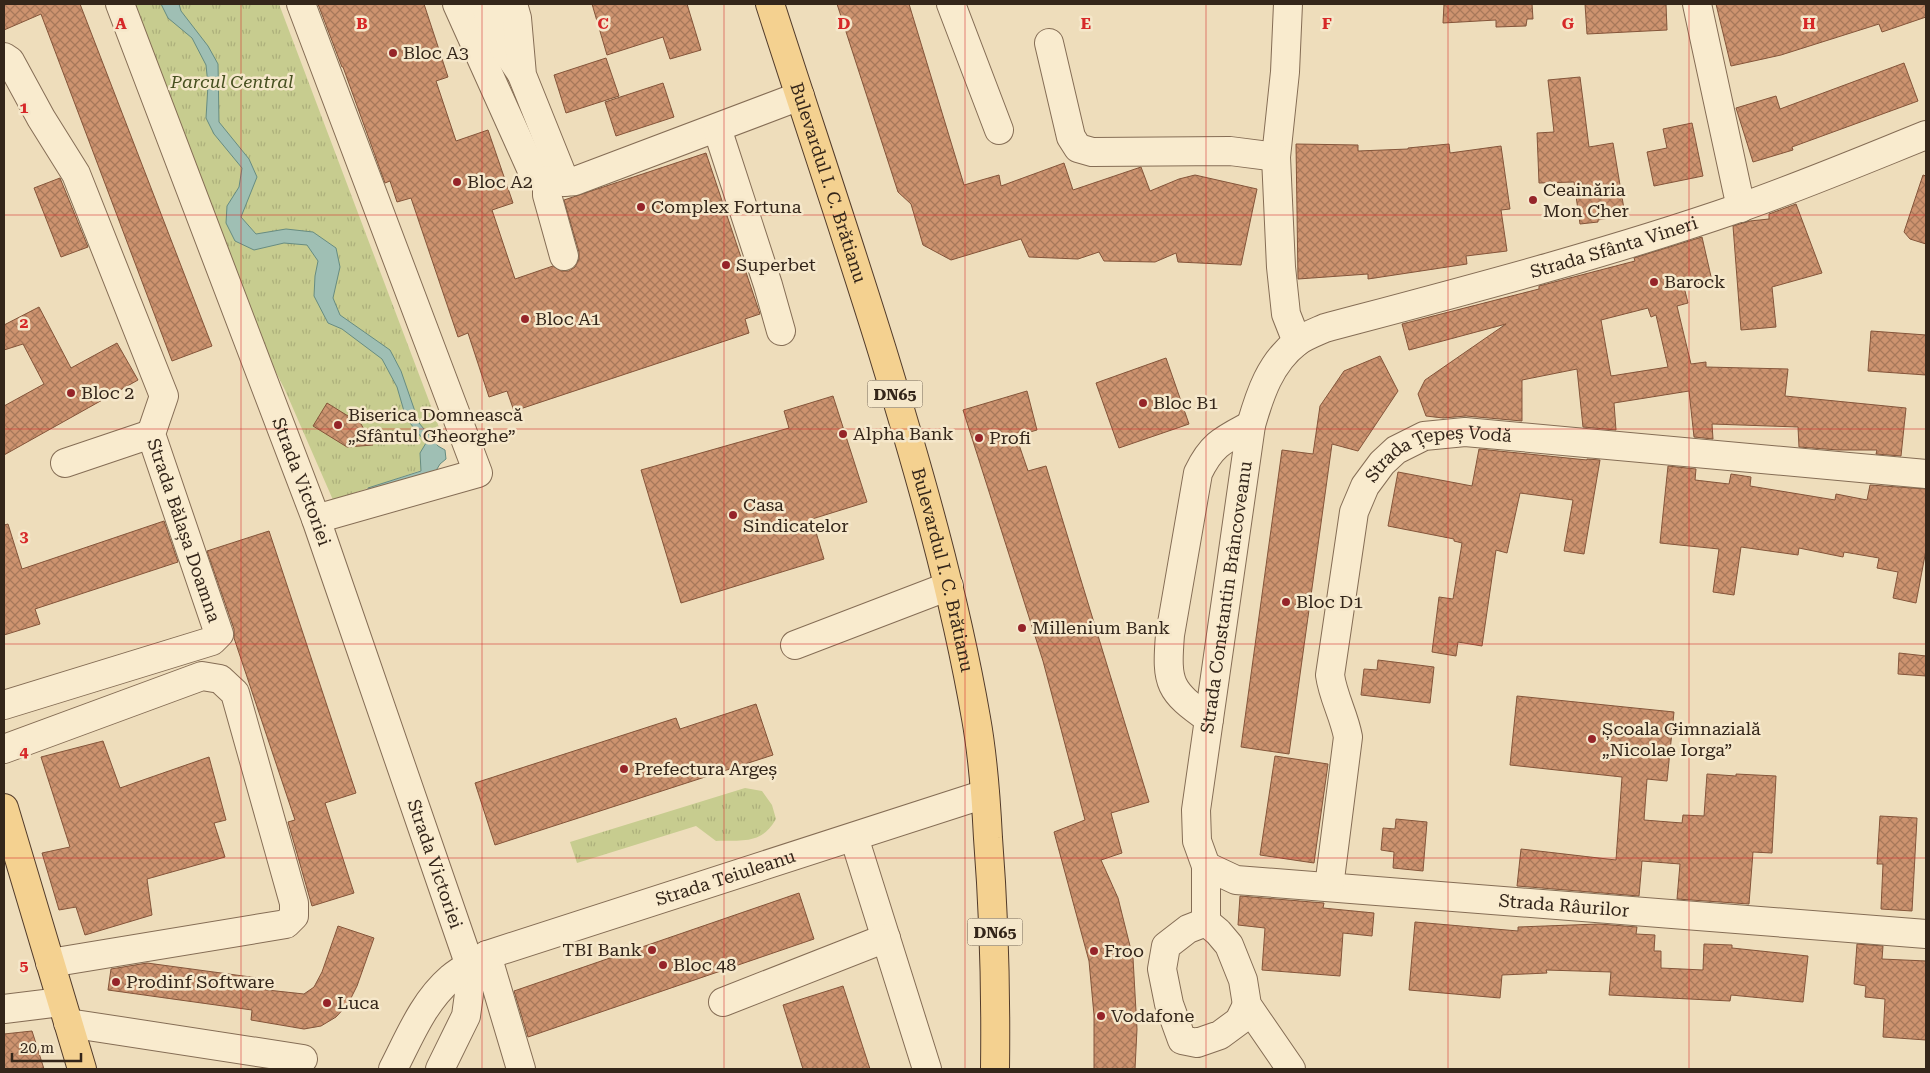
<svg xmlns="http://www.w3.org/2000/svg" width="1930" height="1073" viewBox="0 0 1930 1073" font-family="'Roboto Serif',serif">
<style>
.grass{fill:url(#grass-tufts)}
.water{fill:#9fbfb4;stroke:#678c81}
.building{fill:url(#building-cross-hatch);stroke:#84553a;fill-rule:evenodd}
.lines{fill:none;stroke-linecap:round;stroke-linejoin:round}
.minor-casing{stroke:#856d55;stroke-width:30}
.major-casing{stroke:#523b2a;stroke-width:30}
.minor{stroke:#f9ebce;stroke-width:28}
.major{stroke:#f4d190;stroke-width:28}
.grid{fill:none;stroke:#d62828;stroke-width:1;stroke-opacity:0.55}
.poi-dot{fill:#952429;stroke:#f5e7ca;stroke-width:2}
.labels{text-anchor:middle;stroke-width:5;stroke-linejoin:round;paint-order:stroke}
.shield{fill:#f5e7ca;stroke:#6e604f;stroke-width:1}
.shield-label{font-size:16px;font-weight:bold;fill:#34261a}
.poi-label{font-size:18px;fill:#34261a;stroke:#f5e7ca;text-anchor:start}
.park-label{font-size:18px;font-style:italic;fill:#465020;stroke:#f5e7ca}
.street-label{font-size:18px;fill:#34261a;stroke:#f5e7ca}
.grid-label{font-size:16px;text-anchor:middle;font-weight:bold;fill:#d62828;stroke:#f5e7ca;stroke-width:5;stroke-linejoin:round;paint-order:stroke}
</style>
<defs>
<pattern id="grass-tufts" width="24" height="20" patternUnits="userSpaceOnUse" patternTransform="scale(1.25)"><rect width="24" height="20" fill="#c7cc8f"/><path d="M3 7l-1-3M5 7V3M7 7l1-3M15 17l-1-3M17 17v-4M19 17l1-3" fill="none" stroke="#acaf7b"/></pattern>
<pattern id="building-cross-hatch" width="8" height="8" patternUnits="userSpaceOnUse" patternTransform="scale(1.25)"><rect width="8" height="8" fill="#cd936f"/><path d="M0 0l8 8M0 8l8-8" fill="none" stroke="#a7785a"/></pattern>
</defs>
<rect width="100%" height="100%" fill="#edb"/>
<g class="grass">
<path d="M124,4H279L440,430L422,470L333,500L285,390L258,337Z"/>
<path d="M745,788L762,791L772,805L776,819C761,845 743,840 716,841L696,826L577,863L570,842Z"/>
</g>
<path class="water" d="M161,4H179L181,11L208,46L218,64L219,122L249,159L257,177L241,217L256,234L286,229L313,232L336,248L340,267L333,298L340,315L390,350L401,371L419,423L438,446L445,450L446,459L440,464L431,479L368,499V488L421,471L420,453L426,443L406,418L397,387L382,359L342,329L328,323L314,296L315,276L318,261L307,245L284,243L254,250L235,241L226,223L227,206L239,187L242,168L214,134L206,118L208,85L206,65L192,38L168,18Z"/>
<g class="building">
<path d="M4,4H80L212,346L172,361L41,14L4,30Z"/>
<path d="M318,4H424L448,77L436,81L456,141L488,130L513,203L492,210L515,279L553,266L561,271H569L575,267L579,259V252L564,200L706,153L760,314L745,319L749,333L514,411L507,391L489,397L468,333L458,337L411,198L397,202L390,181L385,183L343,67H342Z"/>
<path d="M592,4H687L701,50L670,59L663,37L607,55Z"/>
<path d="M837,4H909L964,185L999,175L1001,186L1064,163L1073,190L1141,167L1150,191L1179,179L1195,175L1257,189L1241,265L1178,262L1176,253L1155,262L1104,261L1099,252L1078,259L1029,257L1021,239L951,260L923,245L911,204L898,192Z"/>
<path d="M1444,4H1532L1533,19H1527L1526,26L1496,27V20L1443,23Z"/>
<path d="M1585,4H1666L1667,30L1587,34Z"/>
<path d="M1716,4H1926V17L1882,32L1879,24L1781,55L1731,66Z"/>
<path d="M606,58L619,96L566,113L554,75Z"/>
<path d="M1904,63L1918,101L1792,147L1793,150L1753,162L1736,108L1776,96L1780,109Z"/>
<path d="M1580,77L1589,147L1613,143L1625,215L1598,220V222L1580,224L1574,182L1539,183L1537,133L1554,132L1548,80Z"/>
<path d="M663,83L674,117L616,136L605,102Z"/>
<path d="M1692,123L1703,176L1654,186L1647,152L1667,148L1663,129Z"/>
<path d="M1296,144L1358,145V151L1408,149V148L1449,144L1450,153L1501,146L1510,209L1501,210L1507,251L1466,256L1467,264L1368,279V274L1298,279Z"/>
<path d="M1923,175L1926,176V244L1910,239L1904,232Z"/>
<path d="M60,178L88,247L61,257L34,188Z"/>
<path d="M1796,204L1822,273L1772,287L1776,327L1741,330L1733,226L1750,221L1769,219V214Z"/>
<path d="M1702,237L1712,281L1684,287L1688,303L1677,306L1691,364L1706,362V367L1788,369L1785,396L1906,408L1901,456L1876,454L1877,450H1838L1799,447L1798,427L1712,424L1713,439L1694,437L1689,391L1614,403L1616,430L1583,427L1577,369L1522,380V421L1466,416L1443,418L1426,416L1418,394L1425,380L1506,324L1409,350L1402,324L1539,289V286L1635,261L1634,258ZM1648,308L1651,317L1656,315L1668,367L1611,376L1601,320Z"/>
<path d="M39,307L71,368L117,343L138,380L4,455V406L44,384L23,344L4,350V325Z"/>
<path d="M1871,331L1926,335V375L1868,371Z"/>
<path d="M1380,356L1398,391L1358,451L1332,444L1289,754L1241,747L1282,450L1313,454L1320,406L1344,371Z"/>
<path d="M1166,358L1189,424L1119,448L1096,383Z"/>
<path d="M1027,391L1037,430L1016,436L1028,471L1046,466L1149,802L1111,813L1122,853L1101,860L1118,898L1133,958L1137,1029L1135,1069H1094V1015L1089,961L1054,832L1085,820L1043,661L963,410Z"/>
<path d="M833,396L867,502L812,519L824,559L681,603L641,470L789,428L784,411Z"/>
<path d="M327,403L361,424L373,445L347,447L313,426Z"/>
<path d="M1479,449L1587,460V459L1600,460L1584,554L1564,551L1573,500L1520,493L1507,553L1496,550L1482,646L1458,642L1456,656L1432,652L1439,597L1453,599L1462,543L1454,541V539L1388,526L1398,472L1472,486Z"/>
<path d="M1668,466L1696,469L1695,480L1729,484L1731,474L1751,477L1750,486L1835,500L1836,494L1867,500L1870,485L1926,489V550L1916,603L1893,598L1898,572L1877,568L1879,558L1844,552L1843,557L1799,548L1798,555L1741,547L1734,595L1713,592L1719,549L1660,543Z"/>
<path d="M164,521L178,562L35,609L40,624L4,635V525L8,524L22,569Z"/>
<path d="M269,531L356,793L325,803L354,893L312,906L288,822L295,820L234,638V629L207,551Z"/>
<path d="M1899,653L1926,656V676L1898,674Z"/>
<path d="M1378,660L1434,667L1430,703L1361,695L1364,669L1377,670Z"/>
<path d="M1517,696L1674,712L1667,781L1647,779L1644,820L1682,823L1683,815L1704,816L1707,774L1736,776V774L1776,776L1772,853L1753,852L1749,904L1677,899L1680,864L1642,861L1639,896L1517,886L1521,849L1616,860L1622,777L1510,765Z"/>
<path d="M756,704L773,755L495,845L475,783L676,718L680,729Z"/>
<path d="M103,741L120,788L209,757L226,820L214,823L225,857L147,879L152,915L85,935L76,907L59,910L42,853L70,847L41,757Z"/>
<path d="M1275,756L1328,764L1314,863L1260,855Z"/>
<path d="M1880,816L1917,818L1912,911L1881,909L1883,864H1877Z"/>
<path d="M1396,819L1427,822L1423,871L1393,868L1394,852L1381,850L1383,828L1395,829Z"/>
<path d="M799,893L814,939L528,1037L514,991Z"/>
<path d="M1240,896L1324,903L1323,908L1374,913L1372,936L1343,933L1340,976L1262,970L1265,928L1238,925Z"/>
<path d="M1415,922L1518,931V927L1599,924L1637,927L1636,934L1655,935L1654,951H1661V968L1703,970L1704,944L1732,945V948L1808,956L1803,1002L1731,995L1730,1001L1609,995L1611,972L1546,970L1547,973L1502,975L1500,998L1409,990Z"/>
<path d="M338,926L374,938L357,986L348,1004L336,1017L321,1026L304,1029L251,1020L252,1010L108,990L111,969L147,963L258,978V989L304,994L314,987L322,972Z"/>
<path d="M1857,944L1883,946L1882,959L1926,961V1040L1883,1037L1885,999L1865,997L1866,986L1854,984Z"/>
<path d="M843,986L870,1069H803L783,1005Z"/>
<path d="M32,1031L44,1069H4V1034Z"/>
</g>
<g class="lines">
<g class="minor-casing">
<g id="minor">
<path id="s1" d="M120,4L316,519L470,966L469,994L466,1016L440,1069"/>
<path d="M301,4L478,473L316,519"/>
<path d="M457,4L533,173C547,180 559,183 575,181L800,96"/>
<path d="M485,4L496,36L521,73"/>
<path d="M513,4L517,18L522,75L565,182"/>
<path d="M951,4L999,130"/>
<path d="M1288,4L1285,72L1276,157L1281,267L1286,314L1297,342"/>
<path d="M1697,4L1741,208"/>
<path d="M1049,43L1071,137L1078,148L1092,152L1230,151L1276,157"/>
<path id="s2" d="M4,57L10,61L41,118L76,174L164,396L151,434L219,634L212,641L4,705"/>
<path d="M717,128L768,285L781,331"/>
<path d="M547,180V195L564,256"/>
<path d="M65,463L151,434"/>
<path d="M795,645L949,586"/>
<path d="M1209,719C1169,691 1166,684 1170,635L1198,473C1212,444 1223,440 1251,425"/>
<path d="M4,749L202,676L220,679L235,693L294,903V916L286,924L50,963"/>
<path d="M854,837L927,1069"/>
<path id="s3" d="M1206,866L1236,880L1926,934"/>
<path id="s4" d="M1329,887L1348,737C1344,715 1333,697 1330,675L1354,512L1365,486L1382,463L1396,450L1424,436L1465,432L1926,474"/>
<path d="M1206,922L1218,932L1229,945L1243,980L1247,1005L1291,1069"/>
<path d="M487,955L521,1069"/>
<path d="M723,1002L886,938"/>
<path id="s5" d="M1247,1005L1239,1021L1220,1035L1197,1043L1182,1040L1169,1004L1162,969L1166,946L1188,929L1206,922V866L1197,841L1196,810L1251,425C1260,394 1270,363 1297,342C1305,336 1316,332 1325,328C1464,291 1603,255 1739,208C1802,186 1864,160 1926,135"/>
<path d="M4,1009L61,1002"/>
<path d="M68,1023L303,1059"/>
<path id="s6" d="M393,1069C409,1038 423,1002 451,978C461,969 475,963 487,955L985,794"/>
</g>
</g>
<g class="major-casing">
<g id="major">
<path id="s7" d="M770,4C807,119 846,234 882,350C919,471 954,592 976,718C983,757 986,798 988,838C994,915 996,992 995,1069"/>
<path d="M4,808L82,1069"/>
</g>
</g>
<use href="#minor" class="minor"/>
<use href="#major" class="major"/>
</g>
<path class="grid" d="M241,4V1069M482,4V1069M724,4V1069M965,4V1069M1206,4V1069M1448,4V1069M1689,4V1069M4,215H1926M4,429H1926M4,644H1926M4,858H1926"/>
<g class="poi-dot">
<circle cx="393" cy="53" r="5"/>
<circle cx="457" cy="182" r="5"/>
<circle cx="1533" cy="200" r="5"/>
<circle cx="641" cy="207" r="5"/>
<circle cx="726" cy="265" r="5"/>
<circle cx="1654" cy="282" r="5"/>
<circle cx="525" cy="319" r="5"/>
<circle cx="71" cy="393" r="5"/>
<circle cx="1143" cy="403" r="5"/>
<circle cx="338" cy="425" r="5"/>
<circle cx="843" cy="434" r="5"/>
<circle cx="979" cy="438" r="5"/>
<circle cx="733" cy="515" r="5"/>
<circle cx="1286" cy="602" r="5"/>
<circle cx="1022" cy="628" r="5"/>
<circle cx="1592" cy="739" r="5"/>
<circle cx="624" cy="769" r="5"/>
<circle cx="652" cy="950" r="5"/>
<circle cx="1094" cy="951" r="5"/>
<circle cx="663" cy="965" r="5"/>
<circle cx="116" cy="982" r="5"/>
<circle cx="327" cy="1003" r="5"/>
<circle cx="1101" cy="1016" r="5"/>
</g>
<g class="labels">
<g class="shield">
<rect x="867.5" y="380.5" width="55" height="27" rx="4"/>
<rect x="967.5" y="918.5" width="55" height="27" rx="4"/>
</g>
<g class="shield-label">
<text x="895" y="400">DN65</text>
<text x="995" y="938">DN65</text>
</g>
<g class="poi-label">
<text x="403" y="59">Bloc A3</text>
<text x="467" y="188">Bloc A2</text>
<text x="1543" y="196">Ceainăria<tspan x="1543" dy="21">Mon Cher</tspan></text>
<text x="651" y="213">Complex Fortuna</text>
<text x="736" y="271">Superbet</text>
<text x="1664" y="288">Barock</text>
<text x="535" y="325">Bloc A1</text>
<text x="81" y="399">Bloc 2</text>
<text x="1153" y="409">Bloc B1</text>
<text x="348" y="421">Biserica Domnească<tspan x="348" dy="21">„Sfântul Gheorghe”</tspan></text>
<text x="853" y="440">Alpha Bank</text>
<text x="989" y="444">Profi</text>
<text x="743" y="511">Casa<tspan x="743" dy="21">Sindicatelor</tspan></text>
<text x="1296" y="608">Bloc D1</text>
<text x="1032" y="634">Millenium Bank</text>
<text x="1602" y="735">Școala Gimnazială<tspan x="1602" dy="21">„Nicolae Iorga”</tspan></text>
<text x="634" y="775">Prefectura Argeș</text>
<text x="642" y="956" text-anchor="end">TBI Bank</text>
<text x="1104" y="957">Froo</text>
<text x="673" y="971">Bloc 48</text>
<text x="126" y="988">Prodinf Software</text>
<text x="337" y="1009">Luca</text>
<text x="1111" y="1022">Vodafone</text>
</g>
<g class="park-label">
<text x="232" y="88">Parcul Central</text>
</g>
<g class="street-label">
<text dy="6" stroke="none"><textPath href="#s7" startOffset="188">Bulevardul I. C. Brătianu</textPath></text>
<text dy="6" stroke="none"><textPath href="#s5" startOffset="1156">Strada Sfânta Vineri</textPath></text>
<text dy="6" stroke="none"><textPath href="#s4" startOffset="496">Strada Țepeș Vodă</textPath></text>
<text dy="6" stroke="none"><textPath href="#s1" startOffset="511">Strada Victoriei</textPath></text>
<text dy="6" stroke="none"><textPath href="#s2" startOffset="519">Strada Bălașa Doamna</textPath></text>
<text dy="6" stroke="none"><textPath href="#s7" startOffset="592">Bulevardul I. C. Brătianu</textPath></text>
<text dy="6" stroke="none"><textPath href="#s5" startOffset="554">Strada Constantin Brâncoveanu</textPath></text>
<text dy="6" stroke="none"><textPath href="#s1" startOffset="916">Strada Victoriei</textPath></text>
<text dy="6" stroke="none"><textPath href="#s6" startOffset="402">Strada Teiuleanu</textPath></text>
<text dy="6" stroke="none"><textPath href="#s3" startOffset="362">Strada Râurilor</textPath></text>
</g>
</g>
<g class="grid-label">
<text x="121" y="29">A</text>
<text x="362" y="29">B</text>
<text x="603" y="29">C</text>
<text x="844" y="29">D</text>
<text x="1086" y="29">E</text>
<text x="1327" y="29">F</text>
<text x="1568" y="29">G</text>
<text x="1809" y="29">H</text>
<text x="24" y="113">1</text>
<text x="24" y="328">2</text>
<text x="24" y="542">3</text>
<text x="24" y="757">4</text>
<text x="24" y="971">5</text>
</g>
<rect width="1930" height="1073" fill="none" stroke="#34261a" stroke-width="10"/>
<path d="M12 1053v8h69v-8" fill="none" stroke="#34261a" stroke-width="2.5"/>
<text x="20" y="1053" font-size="15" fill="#34261a" stroke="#f5e7ca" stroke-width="4" paint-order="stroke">20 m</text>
</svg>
